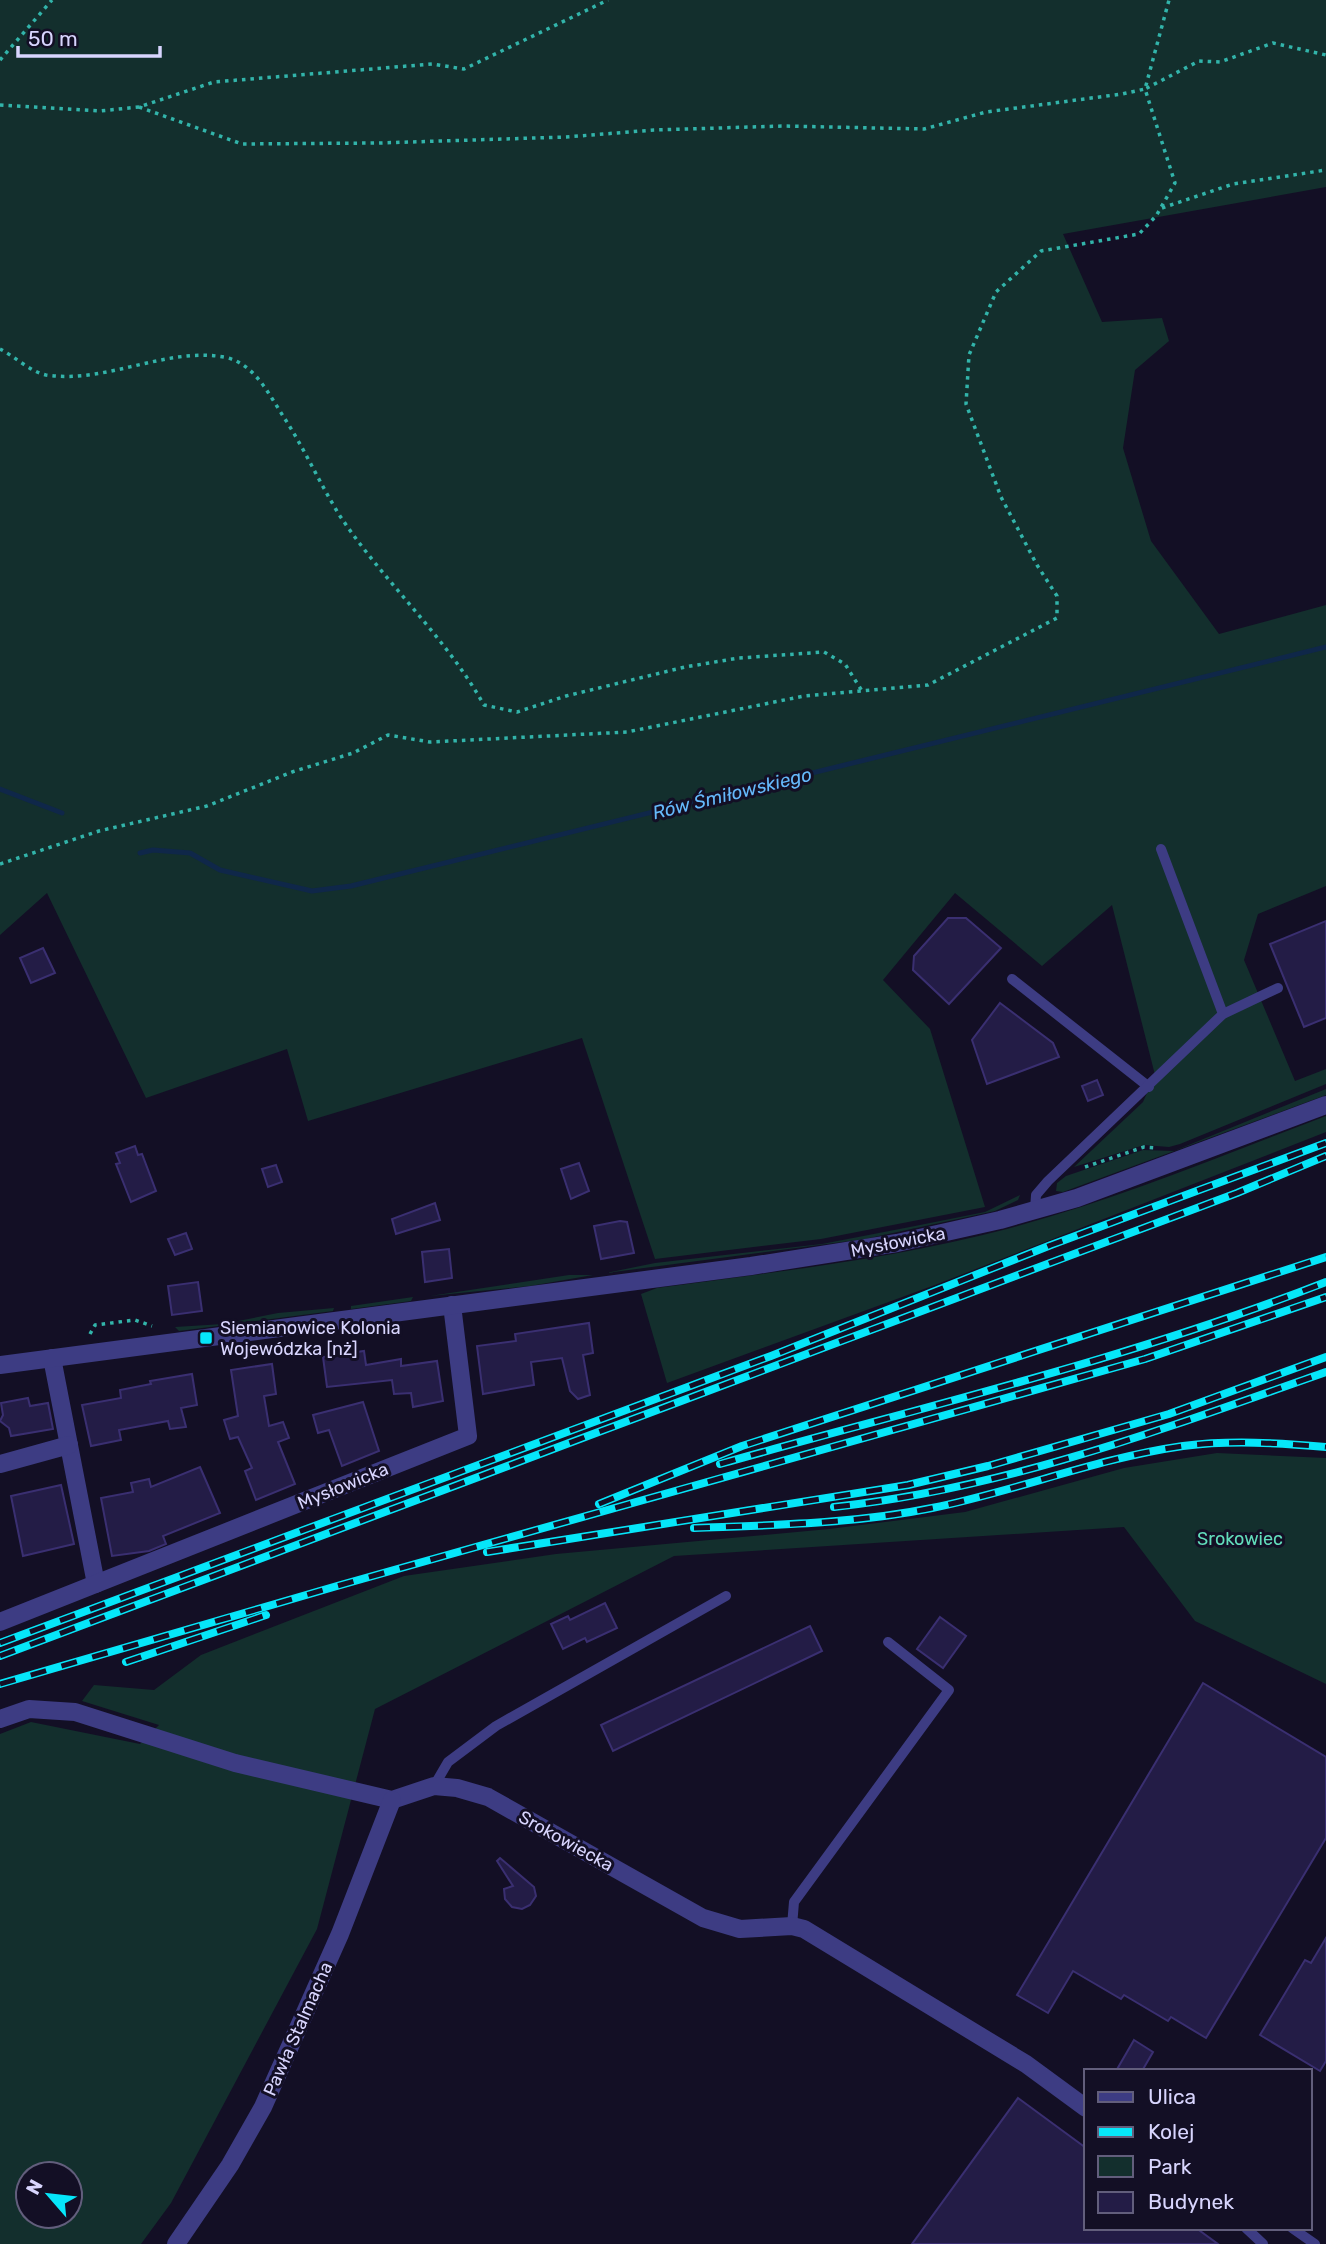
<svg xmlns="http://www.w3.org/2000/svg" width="1326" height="2244" viewBox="0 0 1326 2244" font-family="Rubik,sans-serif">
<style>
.green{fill:#132f2d;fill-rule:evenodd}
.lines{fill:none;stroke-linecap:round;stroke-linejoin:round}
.stream{stroke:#0f2749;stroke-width:5}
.building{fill:#231c46;stroke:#3a2f71;stroke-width:2}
.path{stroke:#32b4aa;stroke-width:3.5;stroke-dasharray:3.5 5;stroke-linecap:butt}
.service{stroke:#3d3c83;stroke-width:10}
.minor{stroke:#3d3c83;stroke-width:18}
.tertiary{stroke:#3d3c83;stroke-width:18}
.rail-casing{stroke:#06e6f9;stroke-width:8}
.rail{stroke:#130f25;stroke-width:5;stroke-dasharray:16;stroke-linecap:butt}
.poi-dot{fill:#06e6f9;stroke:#130f25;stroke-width:2.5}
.labels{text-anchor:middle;stroke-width:6;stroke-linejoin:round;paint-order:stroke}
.street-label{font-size:18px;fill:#d8d5fe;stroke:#130f25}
.poi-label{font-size:18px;fill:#d8d5fe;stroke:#130f25;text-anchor:start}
.park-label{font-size:18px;fill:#62ddbb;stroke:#130f25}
.water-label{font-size:19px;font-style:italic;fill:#65b9fb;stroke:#130f25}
</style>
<rect width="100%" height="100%" fill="#130f25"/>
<g class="green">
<path d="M0,0H1326V187L1063,234L1102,322L1162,318L1169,341L1135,370L1123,448L1151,541L1219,634L1326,605V886L1258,914L1244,960L1295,1081L1326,1069V1084L1180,1144L1169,1147L1144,1145L1074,1167L1143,1102L1155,1075L1112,905L1042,966L955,893L883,980L930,1029L985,1207L821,1239L655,1259L582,1038L308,1121L287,1049L146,1098L47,893L0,935Z"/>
<path d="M1326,1089V1095L1063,1192L1056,1191L1057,1183L1066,1176L1143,1150L1174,1151Z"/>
<path d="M1326,1116V1132L935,1285L667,1383L641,1294L657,1288C774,1272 893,1259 1007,1229C1116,1200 1221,1156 1326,1116Z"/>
<path d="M1020,1195L1018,1200L995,1211L865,1239L606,1273L655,1263L822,1244L915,1226L985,1212Z"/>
<path d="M569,1275H593L530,1286L430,1296Z"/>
<path d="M413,1297L411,1301L351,1309V1306Z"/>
<path d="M334,1308L333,1311L179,1331L175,1327L223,1324L278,1313Z"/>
<path d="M1217,1453L1326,1458V1684L1195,1621L1124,1527L674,1556L375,1709L317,1929L171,2203L141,2244H0V1734L31,1722L140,1744L159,1725L82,1701L94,1685L154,1690L201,1655L404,1576L556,1554L829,1529L965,1512L1124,1468ZM28,2174H70V2216H28Z"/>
</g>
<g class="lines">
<g class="stream">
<path d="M0,789L62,813"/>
<path d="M140,853L153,850L190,853L220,870L312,891L351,886L1326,647"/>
</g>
</g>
<g class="building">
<path d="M948,918H966L1001,948L949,1004L913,970L914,956Z"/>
<path d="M1326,921V1018L1304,1027L1270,944Z"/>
<path d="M43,948L55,973L31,983L20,958Z"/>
<path d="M1000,1003L1053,1043L1059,1057L987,1084L972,1040Z"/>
<path d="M1097,1080L1103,1095L1088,1101L1082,1086Z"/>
<path d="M135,1146L138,1155L142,1154L156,1191L131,1202L116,1164L120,1163L116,1153Z"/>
<path d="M579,1163L589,1191L571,1199L561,1169Z"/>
<path d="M276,1165L282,1182L268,1187L262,1169Z"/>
<path d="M435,1203L440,1220L396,1234L392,1219Z"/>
<path d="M620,1221L627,1222L634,1253L601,1259L594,1226Z"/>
<path d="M186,1233L192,1249L175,1255L168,1239Z"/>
<path d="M449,1249L452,1278L425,1282L422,1252Z"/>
<path d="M198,1282L202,1311L172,1315L168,1286Z"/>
<path d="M589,1323L593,1353L583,1355L590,1395L578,1399L570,1391L562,1358L531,1362L534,1385L483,1394L477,1346L516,1341L515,1334Z"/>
<path d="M364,1351L366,1365L401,1359V1366L437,1361L443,1401L413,1407L411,1393L394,1394L392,1380L327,1387L323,1357Z"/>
<path d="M272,1364L276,1394L264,1396L269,1426L283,1422L289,1438L278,1442L295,1484L256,1500L245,1471L252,1468L238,1437L230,1439L224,1420L238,1416L231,1370Z"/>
<path d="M192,1374L197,1405L181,1408L186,1427L170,1429L168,1421L119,1430L121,1440L91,1446L82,1405L121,1398L120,1390L151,1384L150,1381Z"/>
<path d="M28,1398L30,1406L48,1403L53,1429L11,1436L9,1428L0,1421L3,1415L1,1403Z"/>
<path d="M363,1402L379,1451L342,1466L329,1430L318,1433L313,1415Z"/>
<path d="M200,1467L220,1513L163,1536L166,1544L149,1551L112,1556L101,1498L133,1492L131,1483L149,1479L151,1487Z"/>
<path d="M61,1485L74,1544L23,1556L11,1496Z"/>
<path d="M605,1603L617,1628L587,1642L585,1638L563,1649L551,1624L568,1616L570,1620Z"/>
<path d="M940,1617L966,1636L943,1668L917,1649Z"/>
<path d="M810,1626L822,1651L613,1751L601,1725Z"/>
<path d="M1203,1683L1326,1757V1838L1206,2038L1171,2017L1168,2021L1124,1995L1121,1999L1073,1971L1048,2013L1017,1995Z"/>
<path d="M500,1858L534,1887L536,1896L530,1905L522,1909L512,1907L505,1899L504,1889L513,1886L497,1861Z"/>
<path d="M1326,1938V2061L1320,2071L1260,2035L1305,1960L1311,1963Z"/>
<path d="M1134,2040L1153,2052L1142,2071H1116Z"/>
<path d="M1018,2098L1086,2148V2228H1196L1218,2244H912Z"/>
</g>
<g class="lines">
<g class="path">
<path d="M0,60L52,0"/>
<path d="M0,105L100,111L139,107L214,82L432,64L464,69L608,0"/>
<path d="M139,107L242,144L379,143L566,137L654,130L783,126L924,129L986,112L1122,94L1145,89L1169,0"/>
<path d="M1162,208L1233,184L1326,170"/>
<path d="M0,349C14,356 31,372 46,375C106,384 165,347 224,357C255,363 269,395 285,419C305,450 320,484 340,516C384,582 445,636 484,705L517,712L566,696L685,667L739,658L824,652L845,664L862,691"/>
<path d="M0,864L99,831L207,806L292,772L353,753L388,735L430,742L627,732L804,696L928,685L1057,618V596L1037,565L1001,497L966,404L969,355L996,292L1041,251L1139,234L1156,216L1175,183L1145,89L1199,61L1220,62L1273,43L1326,55"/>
<path d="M1085,1167L1144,1147L1158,1148"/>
<path d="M90,1334L95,1325L135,1320L152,1326"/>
</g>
<g class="service">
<path d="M1161,849L1223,1014"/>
<path d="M1012,979L1149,1087"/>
<path d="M1035,1210L1036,1195L1048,1181L1223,1014L1278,988"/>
<path d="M434,1786L448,1762L496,1726L726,1596"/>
<path d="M792,1926L794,1902L949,1690L888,1642"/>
<path d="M1246,2228L1263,2244"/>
<path d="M1292,2228L1315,2244"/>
</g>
<g class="minor">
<path d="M52,1358L96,1584"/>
<path d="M0,1464L69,1445"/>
<path d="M0,1622L468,1436L452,1305"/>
<path d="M0,1719L29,1709L75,1712L235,1763L392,1800L434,1786L457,1788L488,1797L703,1918L740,1929L792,1926L804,1929L1026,2064L1086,2108"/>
<path d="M176,2244L230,2165L263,2107L340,1934L392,1800"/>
</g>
<path class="tertiary" d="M0,1365L751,1266L897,1243L1000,1220L1077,1198L1326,1105"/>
<g class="rail-casing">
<g id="rail">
<path d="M720,1464C922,1407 1130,1359 1326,1282"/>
<path d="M599,1504L742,1446L1326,1257"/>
<path d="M834,1507C1004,1489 1166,1428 1326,1372"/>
<path d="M694,1528C773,1525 854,1524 932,1508C1016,1491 1098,1458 1183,1446C1231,1440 1278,1443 1326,1447"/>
<path d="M487,1552L908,1485L988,1466L1169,1414L1326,1357"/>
<path d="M0,1643L771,1356L1051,1245L1326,1143"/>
<path d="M0,1656L1237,1193L1326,1156"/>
<path d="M126,1662L266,1615"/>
<path d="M0,1684L337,1586L1145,1359L1326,1297"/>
</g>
</g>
<use href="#rail" class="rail"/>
</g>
<rect class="poi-dot" x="199" y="1331" width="14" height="14" rx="3.5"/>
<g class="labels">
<g class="street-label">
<text transform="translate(898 1242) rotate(-11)" y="6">Mysłowicka</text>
<text transform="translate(343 1486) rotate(-22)" y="6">Mysłowicka</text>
<text transform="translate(566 1841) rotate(29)" y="6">Srokowiecka</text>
<text transform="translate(298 2029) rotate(-66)" y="6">Pawła Stalmacha</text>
</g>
<g class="poi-label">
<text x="220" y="1334">Siemianowice Kolonia<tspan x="220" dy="21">Wojewódzka [nż]</tspan></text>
</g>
<g class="park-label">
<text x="1240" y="1545">Srokowiec</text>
</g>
<g class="water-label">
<text transform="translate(732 793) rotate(-14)" y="7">Rów Śmiłowskiego</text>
</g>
</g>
<rect x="1084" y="2069" width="228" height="161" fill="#130f25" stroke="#625e7c" stroke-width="2"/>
<rect x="1098" y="2092" width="35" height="10" fill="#3d3c83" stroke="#625e7c" stroke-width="2"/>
<text x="1148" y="2104" font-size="21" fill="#d8d5fe">Ulica</text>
<rect x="1098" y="2127" width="35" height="10" fill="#06e6f9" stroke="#625e7c" stroke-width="2"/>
<text x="1148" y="2139" font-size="21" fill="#d8d5fe">Kolej</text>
<rect x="1098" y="2156" width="35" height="21" fill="#132f2d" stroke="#625e7c" stroke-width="2"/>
<text x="1148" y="2174" font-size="21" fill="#d8d5fe">Park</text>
<rect x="1098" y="2192" width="35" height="21" fill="#231c46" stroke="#625e7c" stroke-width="2"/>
<text x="1148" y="2209" font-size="21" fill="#d8d5fe">Budynek</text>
<g transform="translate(49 2195) rotate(298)"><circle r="33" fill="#130f25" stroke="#625e7c" stroke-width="2"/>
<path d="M0-5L12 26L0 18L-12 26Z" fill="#06e6f9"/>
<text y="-10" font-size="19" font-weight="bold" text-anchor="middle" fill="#d8d5fe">N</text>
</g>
<path d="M18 46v10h142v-10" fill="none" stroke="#d8d5fe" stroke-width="3.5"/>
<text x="28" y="46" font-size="21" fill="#d8d5fe" stroke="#130f25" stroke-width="5" paint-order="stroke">50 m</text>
</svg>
